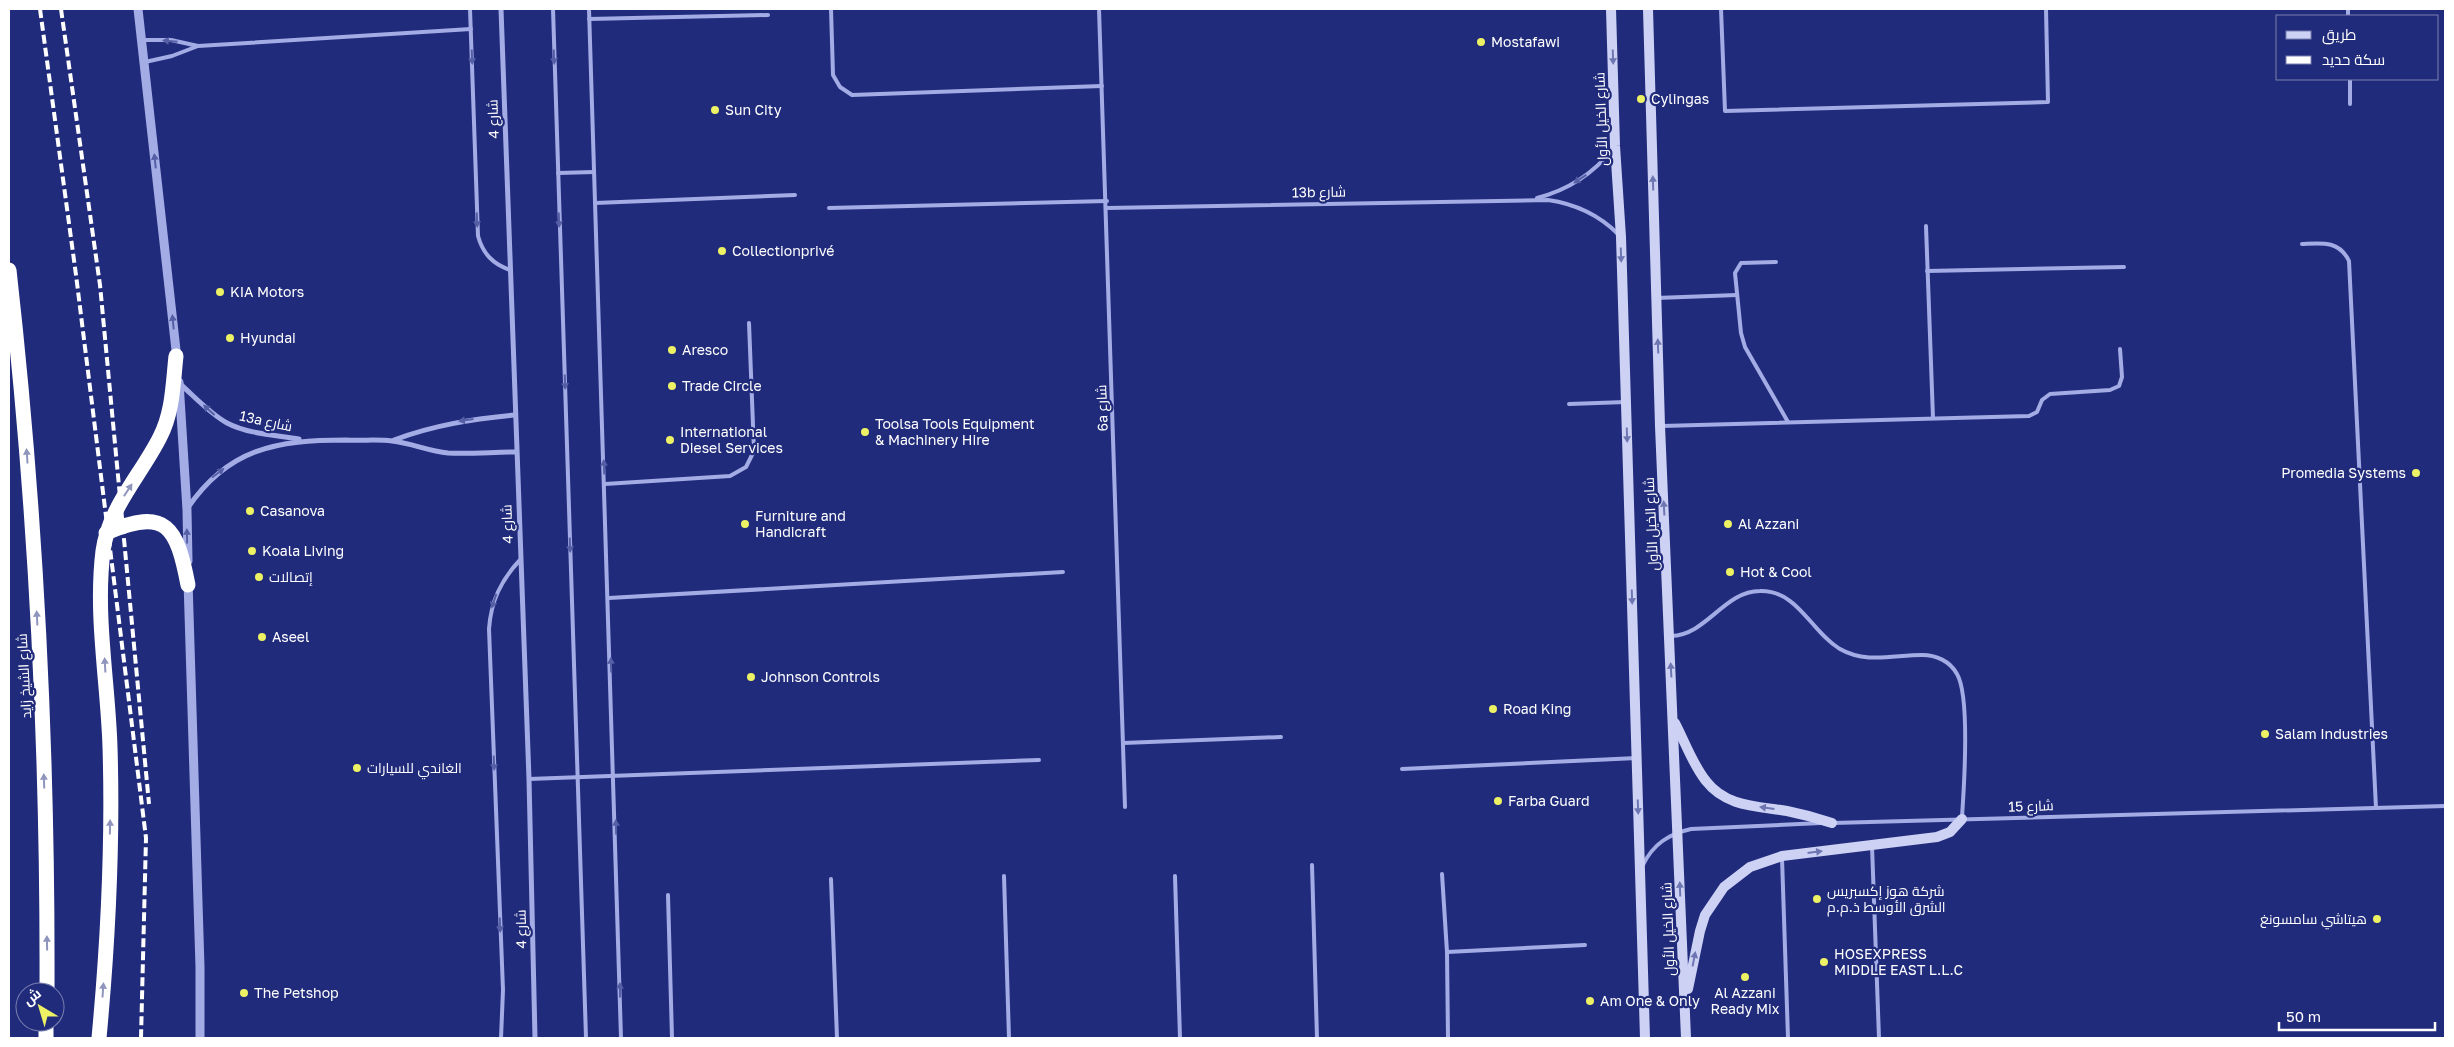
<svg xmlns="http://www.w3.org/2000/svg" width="2454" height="1047" viewBox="0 0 2454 1047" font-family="'Golos Text',Cairo,sans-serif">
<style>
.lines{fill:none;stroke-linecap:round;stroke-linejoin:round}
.service{stroke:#a4ace6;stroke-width:4}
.minor{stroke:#a4ace6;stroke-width:5}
.tertiary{stroke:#a4ace6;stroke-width:9}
.secondary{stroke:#cdd2f5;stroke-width:10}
.motorway{stroke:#fff;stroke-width:15}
.rail{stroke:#fff;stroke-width:4;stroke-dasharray:9 4;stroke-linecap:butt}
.oneway{fill:#555fa6}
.oneway2{fill:#6e76b2}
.oneway3{fill:#9095bd}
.poi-dot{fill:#edf265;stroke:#212b7b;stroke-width:2}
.labels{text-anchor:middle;stroke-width:4.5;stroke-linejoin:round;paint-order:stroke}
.poi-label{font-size:14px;fill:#fff;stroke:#212b7b;text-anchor:start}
.street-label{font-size:14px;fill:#fff;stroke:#212b7b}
</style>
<rect width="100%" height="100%" fill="#212b7b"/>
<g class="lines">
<g class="service">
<path d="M470,9L478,236C483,254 493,264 510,270"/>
<path d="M553,9L586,1038"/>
<path d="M589,9L621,1038"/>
<path d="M831,9L833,75L840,87L852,95L1102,86"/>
<path d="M1099,9L1125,807"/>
<path d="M1721,9L1725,111L2048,102L2046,9"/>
<path d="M2348,9V16"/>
<path d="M589,19L768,15"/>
<path d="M142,40H171L198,46L471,29"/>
<path d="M145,62L172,56L198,46"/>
<path d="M2350,79V104"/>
<path d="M558,173L594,172"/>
<path d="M1537,198C1568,190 1593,174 1613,149"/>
<path d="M595,203L795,195"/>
<path d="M829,208L1107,201"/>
<path d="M1107,208L1548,200C1576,204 1598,214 1618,234"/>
<path d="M1926,226L1933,418"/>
<path d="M2302,244C2321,243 2339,240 2349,261L2376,808"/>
<path d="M1776,262L1741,263L1735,273L1741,333L1745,347L1788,422"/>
<path d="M1927,271L2124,267"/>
<path d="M1656,298L1737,295"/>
<path d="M1569,404L1626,402"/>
<path d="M1662,426L2029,416L2037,412L2042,400L2050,394L2110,390L2119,386L2122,377L2120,349"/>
<path d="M605,484L730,476L746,467L754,451L749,323"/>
<path d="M609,598L1063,572"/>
<path d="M1671,636C1707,635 1724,591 1760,591C1798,590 1811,632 1840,649C1866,664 1894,655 1922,655C1936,655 1950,661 1957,674C1970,696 1964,788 1962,817"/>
<path d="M1123,743L1281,737"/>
<path d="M1402,769L1637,758"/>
<path d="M529,779L1039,760"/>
<path d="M1833,823L2445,806"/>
<path d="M1872,846L1879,1038"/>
<path d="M1782,858L1788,1038"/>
<path d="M1312,865L1317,1038"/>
<path d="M1643,865C1653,844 1669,834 1691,829L1821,823"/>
<path d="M1442,874L1447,952L1448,1038"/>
<path d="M1004,876L1009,1038"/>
<path d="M1175,876L1180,1038"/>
<path d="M831,879L837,1038"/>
<path d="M668,895L672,1038"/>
<path d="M1447,952L1585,945"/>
<path d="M501,1038L503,990L489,629C491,601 501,580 520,560"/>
</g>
<g class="minor">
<path d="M501,9L529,779L535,1038"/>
<path d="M179,383C194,396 209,413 227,423C248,434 275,435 299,439"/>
<path d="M394,440C434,425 473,419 515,415"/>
<path d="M187,509C228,448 277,440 346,440C361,441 377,439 392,441C411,443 428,451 448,453C471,454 494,452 516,452"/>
</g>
<g class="tertiary">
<path d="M138,9L177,359"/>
<path d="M179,382L187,510L188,561"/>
<path d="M188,581L200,967V1038"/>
</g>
<g class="secondary">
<path d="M1611,9L1615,146L1621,237L1645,1038"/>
<path d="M1648,9L1660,426L1686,1038"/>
<path d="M1675,723C1685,742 1693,765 1706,781C1726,807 1757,806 1787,811C1802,814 1817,818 1832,823"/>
<path d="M1688,989L1700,931L1705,915L1724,887L1750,867L1782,856L1937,837L1950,832L1962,819"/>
</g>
<g class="motorway">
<path d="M9,270C36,509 48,751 47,992"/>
<path d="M106,533C167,506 177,528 188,585"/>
<path d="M46,1038V1022"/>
<path d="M99,1038C108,942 113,844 110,747C108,682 95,616 103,551C109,507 141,475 160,437C173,412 173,383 176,356"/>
</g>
<g class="rail">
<path d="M40,9L76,275L146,838L141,1038"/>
<path d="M61,9L100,285L149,804"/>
</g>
</g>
<defs><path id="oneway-solid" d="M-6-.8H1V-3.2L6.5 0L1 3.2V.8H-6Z" transform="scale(1.25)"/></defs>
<g class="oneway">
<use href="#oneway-solid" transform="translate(170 41) rotate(-175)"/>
<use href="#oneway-solid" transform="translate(472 57) rotate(88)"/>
<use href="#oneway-solid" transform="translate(554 57) rotate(88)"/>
<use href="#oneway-solid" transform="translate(155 161) rotate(-96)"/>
<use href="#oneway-solid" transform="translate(1580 179) rotate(147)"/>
<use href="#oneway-solid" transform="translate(477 220) rotate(88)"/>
<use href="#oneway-solid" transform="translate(559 220) rotate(88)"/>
<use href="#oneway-solid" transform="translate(173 322) rotate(-96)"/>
<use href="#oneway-solid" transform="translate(565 382) rotate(88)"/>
<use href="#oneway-solid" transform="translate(209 410) rotate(-138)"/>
<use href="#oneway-solid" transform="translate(466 420) rotate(172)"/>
<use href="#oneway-solid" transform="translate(604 467) rotate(-92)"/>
<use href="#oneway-solid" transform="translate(218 473) rotate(-37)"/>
<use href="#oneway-solid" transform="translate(187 536) rotate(-91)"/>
<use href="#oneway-solid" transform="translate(570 545) rotate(88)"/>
<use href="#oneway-solid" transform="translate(494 601) rotate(108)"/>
<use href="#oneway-solid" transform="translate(611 665) rotate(-92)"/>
<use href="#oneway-solid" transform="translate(494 763) rotate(88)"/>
<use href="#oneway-solid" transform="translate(616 827) rotate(-91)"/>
<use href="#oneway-solid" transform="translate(500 925) rotate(88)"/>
<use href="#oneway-solid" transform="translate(620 990) rotate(-91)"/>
</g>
<g class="oneway2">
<use href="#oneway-solid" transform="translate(1613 57) rotate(88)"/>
<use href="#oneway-solid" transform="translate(1653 183) rotate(-92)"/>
<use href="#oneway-solid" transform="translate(1621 255) rotate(88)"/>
<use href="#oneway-solid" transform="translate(1658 346) rotate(-92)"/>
<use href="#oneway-solid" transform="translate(1627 435) rotate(88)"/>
<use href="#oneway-solid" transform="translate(1664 508) rotate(-93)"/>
<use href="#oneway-solid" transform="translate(1632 597) rotate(88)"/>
<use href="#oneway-solid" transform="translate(1671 670) rotate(-93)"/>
<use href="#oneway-solid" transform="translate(1638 807) rotate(88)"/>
<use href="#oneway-solid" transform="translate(1767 808) rotate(-172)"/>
<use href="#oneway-solid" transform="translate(1815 852) rotate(-7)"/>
<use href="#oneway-solid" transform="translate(1680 889) rotate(-92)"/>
<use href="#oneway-solid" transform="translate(1694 959) rotate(-79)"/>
</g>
<g class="oneway3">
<use href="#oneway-solid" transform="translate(27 456) rotate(-94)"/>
<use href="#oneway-solid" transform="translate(128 490) rotate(-57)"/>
<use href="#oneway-solid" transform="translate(37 618) rotate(-93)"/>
<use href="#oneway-solid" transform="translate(105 665) rotate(-93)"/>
<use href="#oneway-solid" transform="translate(44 781) rotate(-92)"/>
<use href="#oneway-solid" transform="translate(110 827) rotate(-89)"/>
<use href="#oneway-solid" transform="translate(47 943) rotate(-91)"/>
<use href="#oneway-solid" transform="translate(103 990) rotate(-86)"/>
</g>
<g class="poi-dot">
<circle cx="1481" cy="42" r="5"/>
<circle cx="1641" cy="99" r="5"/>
<circle cx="715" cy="110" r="5"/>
<circle cx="722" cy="251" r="5"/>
<circle cx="220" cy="292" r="5"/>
<circle cx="230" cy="338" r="5"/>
<circle cx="672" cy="350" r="5"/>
<circle cx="672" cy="386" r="5"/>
<circle cx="865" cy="432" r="5"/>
<circle cx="670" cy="440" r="5"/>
<circle cx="2416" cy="473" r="5"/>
<circle cx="250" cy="511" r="5"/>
<circle cx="745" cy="524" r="5"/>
<circle cx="1728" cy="524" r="5"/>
<circle cx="252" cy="551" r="5"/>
<circle cx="1730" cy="572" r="5"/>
<circle cx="259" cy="577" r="5"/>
<circle cx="262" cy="637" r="5"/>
<circle cx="751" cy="677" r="5"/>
<circle cx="1493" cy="709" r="5"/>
<circle cx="2265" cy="734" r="5"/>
<circle cx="357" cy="768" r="5"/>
<circle cx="1498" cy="801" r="5"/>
<circle cx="1817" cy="899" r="5"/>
<circle cx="2377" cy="919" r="5"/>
<circle cx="1824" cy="962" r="5"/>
<circle cx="1745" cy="977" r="5"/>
<circle cx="244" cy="993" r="5"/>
<circle cx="1590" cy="1001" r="5"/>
</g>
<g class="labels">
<g class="poi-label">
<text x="1491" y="47">Mostafawi</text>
<text x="1651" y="104">Cylingas</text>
<text x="725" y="115">Sun City</text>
<text x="732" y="256">Collectionprivé</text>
<text x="230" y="297">KIA Motors</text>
<text x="240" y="343">Hyundai</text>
<text x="682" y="355">Aresco</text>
<text x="682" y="391">Trade Circle</text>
<text x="875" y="429">Toolsa Tools Equipment<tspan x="875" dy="16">&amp; Machinery Hire</tspan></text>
<text x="680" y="437">International<tspan x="680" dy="16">Diesel Services</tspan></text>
<text x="2406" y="478" text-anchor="end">Promedia Systems</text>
<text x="260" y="516">Casanova</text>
<text x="755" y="521">Furniture and<tspan x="755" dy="16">Handicraft</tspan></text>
<text x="1738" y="529">Al Azzani</text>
<text x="262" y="556">Koala Living</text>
<text x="1740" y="577">Hot &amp; Cool</text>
<text x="269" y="582">إتصالات</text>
<text x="272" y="642">Aseel</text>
<text x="761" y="682">Johnson Controls</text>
<text x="1503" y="714">Road King</text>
<text x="2275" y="739">Salam Industries</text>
<text x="367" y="773">الغاندي للسيارات</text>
<text x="1508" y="806">Farba Guard</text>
<text x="1827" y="896">شركة هوز إكسبريس<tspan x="1827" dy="16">الشرق الأوسط ذ.م.م</tspan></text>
<text x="2367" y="924" text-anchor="end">هيتاشي سامسونغ</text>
<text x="1834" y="959">HOSEXPRESS<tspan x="1834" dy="16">MIDDLE EAST L.L.C</tspan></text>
<text x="254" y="998">The Petshop</text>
<text x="1745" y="998" text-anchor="middle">Al Azzani<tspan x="1745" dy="16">Ready Mix</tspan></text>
<text x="1600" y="1006">Am One &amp; Only</text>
</g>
<g class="street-label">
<text transform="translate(493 119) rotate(-92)" y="5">شارع 4</text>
<text transform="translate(1601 119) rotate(-92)" y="5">شارع الخيل الأول</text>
<text transform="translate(1319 192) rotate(-1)" y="5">13b شارع</text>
<text transform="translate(1102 408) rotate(-92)" y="5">6a شارع</text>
<text transform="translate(266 421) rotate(12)" y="5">13a شارع</text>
<text transform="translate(507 524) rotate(-92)" y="5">شارع 4</text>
<text transform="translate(1651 524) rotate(-93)" y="5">شارع الخيل الأول</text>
<text transform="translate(24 676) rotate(-93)" y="5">شارع الشيخ زايد</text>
<text transform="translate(2031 806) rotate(-2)" y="5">شارع 15</text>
<text transform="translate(521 929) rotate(-91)" y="5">شارع 4</text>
<text transform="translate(1668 929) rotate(-92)" y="5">شارع الخيل الأول</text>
</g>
</g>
<rect width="2454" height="1047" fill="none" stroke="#ffffff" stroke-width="20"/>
<rect x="2276" y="15" width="162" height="65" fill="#212b7b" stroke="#7a80b0"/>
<rect x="2286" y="31" width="25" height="8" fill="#cdd2f5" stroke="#7a80b0"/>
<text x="2322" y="40" font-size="15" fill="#ffffff">طريق</text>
<rect x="2286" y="56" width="25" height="8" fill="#ffffff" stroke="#7a80b0"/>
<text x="2322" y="65" font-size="15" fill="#ffffff">سكة حديد</text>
<g transform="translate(40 1007) rotate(322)"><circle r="24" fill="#212b7b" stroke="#7a80b0"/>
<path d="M0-4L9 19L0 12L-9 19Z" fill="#edf265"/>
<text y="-8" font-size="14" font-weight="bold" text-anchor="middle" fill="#ffffff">ش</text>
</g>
<path d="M2279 1022v8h156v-8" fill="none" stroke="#ffffff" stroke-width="2.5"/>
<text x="2286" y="1022" font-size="15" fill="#ffffff" stroke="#212b7b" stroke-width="4" paint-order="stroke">50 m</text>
</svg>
